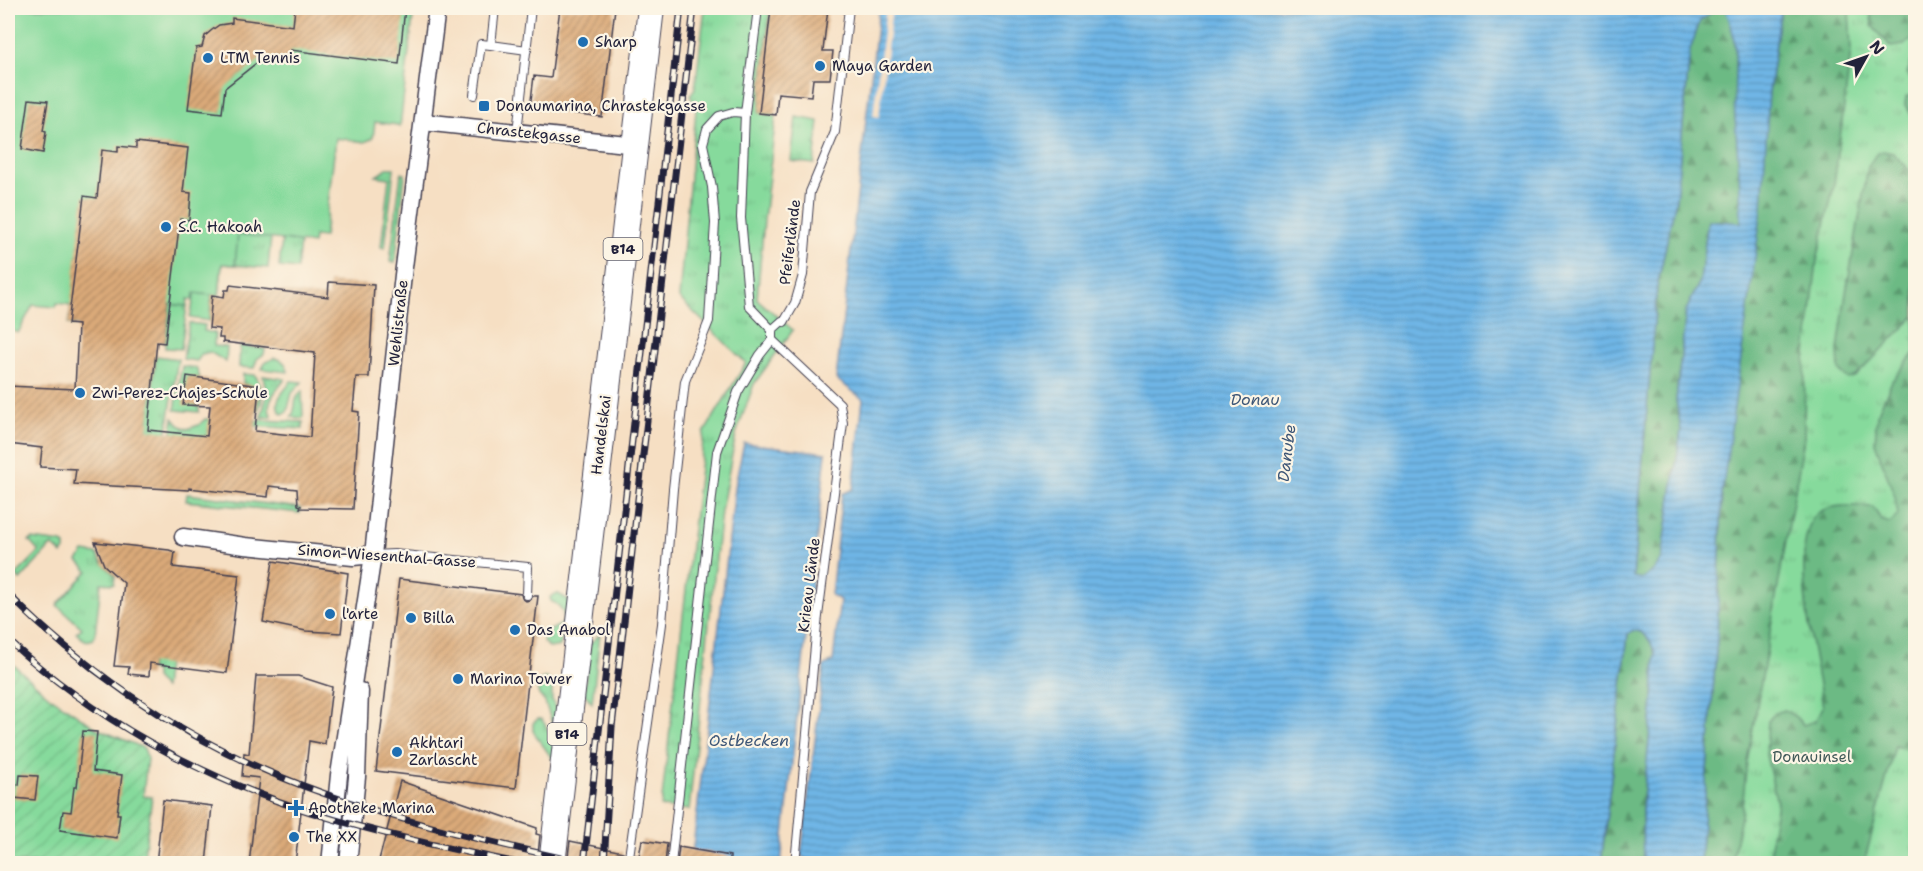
<svg xmlns="http://www.w3.org/2000/svg" width="1923" height="871" viewBox="0 0 1923 871" font-family="'Shantell Sans',sans-serif">
<style>
.grass{fill:url(#grass-tufts);stroke:#547e6c;stroke-width:1.5}
.forest{fill:url(#forest-firs);stroke:#476e60;stroke-width:1.5}
.garden{fill:url(#garden-furrows);stroke:#547e6c;stroke-width:1.5}
.pitch{fill:#86da9c;stroke:#547e6c;stroke-width:1.5}
.water{fill:url(#water-rules);stroke:#486c90;stroke-width:1.5;fill-rule:evenodd}
.pier{fill:#f6dfc3}
.building{fill:url(#building-hatch)}
.lines{fill:none;stroke-linecap:round;stroke-linejoin:round}
.lane-casing{stroke:#423e4f;stroke-width:10}
.street-casing{stroke:#423e4f;stroke-width:19}
.primary-casing{stroke:#423e4f;stroke-width:28}
.lane{stroke:#fff;stroke-width:8}
.street{stroke:#fff;stroke-width:16}
.primary{stroke:#fff;stroke-width:26}
.rail-casing{stroke:#22223b;stroke-width:7}
.rail{stroke:#fcf5e5;stroke-width:4.5;stroke-dasharray:14;stroke-linecap:butt}
.poi-dot{fill:#1f6fb2;stroke:#fcf5e5;stroke-width:2}
.labels{text-anchor:middle;stroke-width:4.5;stroke-linejoin:round;paint-order:stroke}
.shield{fill:#fcf5e5;stroke:#63616e;stroke-width:1.5}
.shield-label{font-size:14px;font-weight:bold;fill:#22223b}
.poi-label{font-size:15px;fill:#22223b;stroke:#fcf5e5;text-anchor:start}
.street-label{font-size:15px;fill:#22223b;stroke:#fcf5e5}
.park-label{font-size:15px;fill:#405958;stroke:#fcf5e5}
.water-label{font-size:16px;font-style:italic;fill:#3d5677;stroke:#fcf5e5}
</style>
<defs>
<pattern id="grass-tufts" width="24" height="20" patternUnits="userSpaceOnUse" patternTransform="scale(1.5)"><rect width="24" height="20" fill="#86da9c"/><path d="M3 7l-1-3M5 7V3M7 7l1-3M15 17l-1-3M17 17v-4M19 17l1-3" fill="none" stroke="#73bb87"/></pattern>
<pattern id="forest-firs" width="22" height="20" patternUnits="userSpaceOnUse" patternTransform="scale(1.5)"><rect width="22" height="20" fill="#6cba84"/><path d="M5 1l3.5 6h-7zM16 11l3.5 6h-7z" fill="#58976d"/></pattern>
<pattern id="garden-furrows" width="10" height="10" patternUnits="userSpaceOnUse" patternTransform="scale(1.5)"><rect width="10" height="10" fill="#86da9c"/><path d="M-1 1l2-2M0 10L10 0M9 11l2-2" fill="none" stroke="#73bb87"/></pattern>
<pattern id="water-rules" width="6" height="5" patternUnits="userSpaceOnUse" patternTransform="scale(1.5)"><rect width="6" height="5" fill="#6fb6e6"/><path d="M0 2.5h6" fill="none" stroke="#5b94bc"/></pattern>
<pattern id="building-hatch" width="6" height="6" patternUnits="userSpaceOnUse" patternTransform="scale(1.5)"><rect width="6" height="6" fill="#dbaa79"/><path d="M-1 1l2-2M0 6l6-6M5 7l2-2" fill="none" stroke="#b18a64"/></pattern>
</defs>
<rect width="100%" height="100%" fill="#fcf5e5"/>
<filter id="ink" filterUnits="userSpaceOnUse"><feTurbulence type="fractalNoise" baseFrequency=".0167" numOctaves="2"/><feDisplacementMap in="SourceGraphic" scale="12" xChannelSelector="R" yChannelSelector="G"/><feConvolveMatrix kernelMatrix="1 2 1 2 8 2 1 2 1" color-interpolation-filters="sRGB"/></filter>
<filter id="wash" filterUnits="userSpaceOnUse"><feTurbulence type="fractalNoise" baseFrequency=".008" numOctaves="4" result="noise"/><feDisplacementMap in="SourceGraphic" scale="24" xChannelSelector="R" yChannelSelector="G"/><feGaussianBlur stdDeviation="1.35" result="paint"/><feColorMatrix in="noise" values="0 0 0 0 0 0 0 0 0 0 0 0 0 0 0 0 0 1.4 0 .05"/><feComposite in="paint" operator="in"/></filter>
<g filter="url(#wash)">
<rect width="100%" height="100%" fill="#f6dfc3"/>
<g class="grass">
<path d="M705,8H770L759,113L776,115L764,220L757,299L793,330L754,384L736,434L721,511L689,810L661,807L704,433L746,363L679,298L696,110L690,95L695,88Z"/>
<path d="M1781,8H1915V863L1700,864L1722,494Z"/>
<path d="M796,117L819,121L814,164L791,161Z"/>
<path d="M387,168H394L385,248L381,247L389,178L376,176Z"/>
<path d="M401,173L405,174L395,263L390,262Z"/>
<path d="M207,230L271,238L268,268L222,264L219,296L212,295L209,321L190,318Z"/>
<path d="M282,240L300,242L297,269L279,267Z"/>
<path d="M170,304L187,306L181,349L165,348Z"/>
<path d="M189,323L205,325L204,331L215,333L214,346L227,347L226,362L210,352L202,354L197,361L183,359Z"/>
<path d="M240,346L265,349L264,354L257,359L254,368L239,367Z"/>
<path d="M156,356L178,359L162,462L144,460Z"/>
<path d="M274,358C282,359 287,364 288,372L262,369L265,363Z"/>
<path d="M182,366L196,368L200,378L195,405L199,407V412L175,410Z"/>
<path d="M243,374L255,375C263,388 265,399 256,413L237,407H257L259,387L243,384Z"/>
<path d="M263,376L285,379C277,391 263,402 272,417H261L267,396Z"/>
<path d="M291,381L302,382L292,393L287,412L282,414C270,401 285,392 291,381Z"/>
<path d="M302,391L303,418L291,417C298,408 291,400 302,391Z"/>
<path d="M173,418L179,425L187,429L199,425L205,419L227,420L206,447L170,463Z"/>
<path d="M260,420L303,422V429L236,425L255,423Z"/>
<path d="M187,494L300,508V513L186,501Z"/>
<path d="M32,539L62,543L65,546V550L62,554L52,545L20,580L16,575L39,552L29,541Z"/>
<path d="M84,552L97,554L101,561L115,576L114,584L101,583L95,634L93,639C85,643 82,638 76,633L82,628L57,605L88,571L78,561Z"/>
<path d="M557,593L572,602L575,616L562,635L560,646L550,648L543,642C545,630 552,630 562,624C566,613 562,606 551,601L550,597Z"/>
<path d="M175,598L164,688L155,678V671L150,670L151,654Z"/>
<path d="M600,634L592,703L584,693L590,644Z"/>
<path d="M544,678L548,679L552,686V700L557,713V732L554,729L545,702L539,695L537,687L540,680Z"/>
<path d="M538,719H541C550,728 550,741 558,752L553,760L533,731V723Z"/>
</g>
<g class="forest">
<path d="M1781,8H1849L1851,51L1834,185L1817,261L1805,362L1804,439L1747,762L1741,817L1731,863L1700,864L1717,638L1722,494L1769,92Z"/>
<path d="M1870,8H1915V37L1904,45L1891,47L1872,26Z"/>
<path d="M1716,9L1726,10L1731,21L1736,45L1735,114L1741,175V223L1708,220L1700,281L1686,311L1676,400L1681,430L1662,559L1654,570L1643,579L1633,578L1657,287L1676,199L1690,50L1700,21Z"/>
<path d="M1915,54V85L1907,73Z"/>
<path d="M1915,94V120L1905,105L1906,97Z"/>
<path d="M1883,151L1893,153L1915,176V316L1856,376L1848,379L1839,370L1838,350L1846,293L1868,167L1876,154Z"/>
<path d="M1915,352V751L1895,746L1864,863H1771V836L1777,803L1766,755L1768,721L1775,713L1784,710L1796,717L1803,725L1815,721L1823,707C1817,669 1786,538 1818,513C1831,503 1858,506 1873,507L1881,520L1890,523L1898,515L1895,497L1875,443L1877,415L1892,381Z"/>
<path d="M1633,630L1641,632L1650,641L1655,653L1653,702L1642,809L1643,863L1601,864L1628,634Z"/>
</g>
<path class="garden" d="M8,660L49,696L98,729L144,748L147,758L143,796L152,797L143,863H8Z"/>
<path class="pitch" d="M8,8H414L400,127L398,125L375,122L373,138L365,142L336,138L324,237L314,236L313,244L238,234L235,265L222,264L219,296L194,293L193,300L188,299L187,306L170,304L165,343L101,328L68,324L71,305L57,303L56,307L33,305L18,333L8,329Z"/>
<g class="water">
<path d="M879,8H1781L1769,92L1762,208L1722,494L1717,638L1700,863H1643L1642,809L1653,702L1655,653L1650,641L1641,632L1633,630L1628,634L1601,863L810,864L809,861L801,856L824,666L833,661L840,600L831,595L842,494L853,489L863,399L836,379ZM1716,9L1725,10C1742,43 1732,80 1735,116C1737,152 1741,187 1741,223L1708,220L1700,281L1686,311L1676,400L1681,430L1662,559L1654,570L1643,579L1633,577L1657,287L1676,199L1690,50L1700,21Z"/>
<path d="M744,443L826,453L781,863L691,864L736,480Z"/>
</g>
<path class="pier" d="M886,8H892L879,117L873,116Z"/>
<g id="blocks">
<g class="building">
<path d="M295,8H405L399,64L291,50L290,60L264,57L225,88L222,113L188,109L196,48L202,47L205,36L212,30L219,25L232,23V18L293,26Z"/>
<path d="M560,8H615L602,117L530,108L534,76L551,78Z"/>
<path d="M771,8H828L823,51H833L830,79H813L811,96L778,93L776,115L759,113Z"/>
<path d="M29,99L48,101L43,131L46,132L43,153L22,149Z"/>
<path d="M136,142L188,148L183,192L191,193L189,220L180,219L165,343L157,342L148,430L207,436L210,406L183,405L187,376L259,386L255,431L310,437L315,353L223,342V338H219L220,329L209,328L212,295L224,297L225,290H229L230,285L328,297L329,282L374,285L369,377H356L353,411L359,412L353,509L300,508L301,506L298,505L297,489L269,486L268,497L189,488V490L74,484L76,469L40,467L42,448L8,444V386L75,389L78,325L68,324L84,196L97,198L102,150L118,152V146L136,148Z"/>
<path d="M95,542L169,550L175,552L173,567L239,575L227,673L150,663L149,676L128,674L129,667L114,666L124,583L104,565Z"/>
<path d="M273,561L348,573L341,633L306,631L263,622Z"/>
<path d="M399,579L521,594L522,598L526,601L530,600L533,596H538L516,788L376,771Z"/>
<path d="M256,676H298L332,687L325,744L309,741L295,864H249L259,778L242,776L244,753L249,754Z"/>
<path d="M83,731L97,732L93,771L122,775L117,814H120L117,838L60,830L63,811L71,812L74,787H77Z"/>
<path d="M20,775L38,776L35,800L14,798L16,784L19,785Z"/>
<path d="M400,781L537,828L536,834L540,835L537,864H387L379,860Z"/>
<path d="M163,800L212,806L206,864H156Z"/>
<path d="M642,840L667,844L665,864H635L636,855L639,856Z"/>
<path d="M570,841L623,852L622,864H567Z"/>
<path d="M679,847L730,856V864H677Z"/>
</g>
</g>
</g>
<g filter="url(#ink)">
<use href="#blocks" fill-opacity="0" stroke="#423e4f" stroke-width="1.5"/>
<g class="lines">
<g class="lane-casing">
<g id="lane">
<path d="M495,8L491,45L527,50"/>
<path d="M474,95L481,44L491,45"/>
<path d="M517,132L531,8"/>
<path d="M772,330L782,321L784,322L795,303L803,275L810,192L835,132L849,8"/>
<path d="M772,340L840,404L843,423L817,624L795,864"/>
<path d="M373,555L394,554L528,567L527,595"/>
<path d="M628,864L662,624L673,489L685,381L709,321L715,223L712,187L703,144L707,129L719,116L733,112L745,113"/>
<path d="M671,864L717,452L738,392L760,355L772,340V330L749,306L741,218L745,113L758,8"/>
</g>
</g>
<g class="street-casing">
<g id="street">
<path d="M423,122L636,145"/>
<path d="M183,537L245,546L353,557L373,555"/>
<path d="M330,864L339,775L373,555L403,275L437,8"/>
<path d="M348,864L357,777L360,691"/>
</g>
</g>
<g class="primary-casing">
<path id="primary" d="M552,864L651,8"/>
</g>
<use href="#lane" class="lane"/>
<use href="#street" class="street"/>
<use href="#primary" class="primary"/>
<g class="rail-casing">
<g id="rail">
<path d="M8,594C96,682 202,750 320,792C407,824 498,844 588,864"/>
<path d="M8,640C93,718 199,777 310,812C379,834 451,849 522,864"/>
<path d="M584,864L681,8"/>
<path d="M604,864L612,727L694,8"/>
</g>
</g>
<use href="#rail" class="rail"/>
</g>
</g>
<g class="poi-dot">
<circle cx="583" cy="42" r="6"/>
<circle cx="208" cy="58" r="6"/>
<circle cx="820" cy="66" r="6"/>
<rect x="478" y="100" width="12" height="12" rx="3"/>
<circle cx="166" cy="227" r="6"/>
<circle cx="80" cy="393" r="6"/>
<circle cx="330" cy="614" r="6"/>
<circle cx="411" cy="618" r="6"/>
<circle cx="515" cy="630" r="6"/>
<circle cx="458" cy="679" r="6"/>
<circle cx="397" cy="752" r="6"/>
<path d="M293 799h6v6h6v6h-6v6h-6v-6h-6v-6h6z"/>
<circle cx="294" cy="837" r="6"/>
</g>
<g class="labels">
<g class="shield">
<rect x="603.5" y="238" width="39" height="22" rx="4.5"/>
<rect x="547.5" y="723" width="39" height="22" rx="4.5"/>
</g>
<g class="shield-label">
<text x="623" y="254">B14</text>
<text x="567" y="739">B14</text>
</g>
<g class="poi-label">
<text x="595" y="47">Sharp</text>
<text x="220" y="63">LTM Tennis</text>
<text x="832" y="71">Maya Garden</text>
<text x="496" y="111">Donaumarina, Chrastekgasse</text>
<text x="178" y="232">S.C. Hakoah</text>
<text x="92" y="398">Zwi-Perez-Chajes-Schule</text>
<text x="342" y="619">l'arte</text>
<text x="423" y="623">Billa</text>
<text x="527" y="635">Das Anabol</text>
<text x="470" y="684">Marina Tower</text>
<text x="409" y="748">Akhtari<tspan x="409" dy="17">Zarlascht</tspan></text>
<text x="308" y="813">Apotheke Marina</text>
<text x="306" y="842">The XX</text>
</g>
<g class="street-label">
<text transform="translate(529 133) rotate(6)" y="5">Chrastekgasse</text>
<text transform="translate(790 242) rotate(-83)" y="5">Pfeiferlände</text>
<text transform="translate(398 323) rotate(-84)" y="5">Wehlistraße</text>
<text transform="translate(601 435) rotate(-83)" y="5">Handelskai</text>
<text transform="translate(387 556) rotate(4)" y="5">Simon-Wiesenthal-Gasse</text>
<text transform="translate(809 585) rotate(-83)" y="5">Krieau Lände</text>
</g>
<g class="park-label">
<text x="1812" y="762">Donauinsel</text>
</g>
<g class="water-label">
<text x="1255" y="405">Donau</text>
<text transform="translate(1286 453) rotate(-83)" y="6">Danube</text>
<text x="749" y="746">Ostbecken</text>
</g>
</g>
<rect width="1923" height="871" fill="none" stroke="#fcf5e5" stroke-width="30"/>
<g transform="translate(1866 57) rotate(50)" stroke="#fcf5e5" stroke-width="4.5" paint-order="stroke">
<path d="M0-4.5L10 22L0 15L-10 22Z" fill="#22223b"/>
<text y="-9" font-size="16" font-weight="bold" text-anchor="middle" fill="#22223b">N</text>
</g>
</svg>
